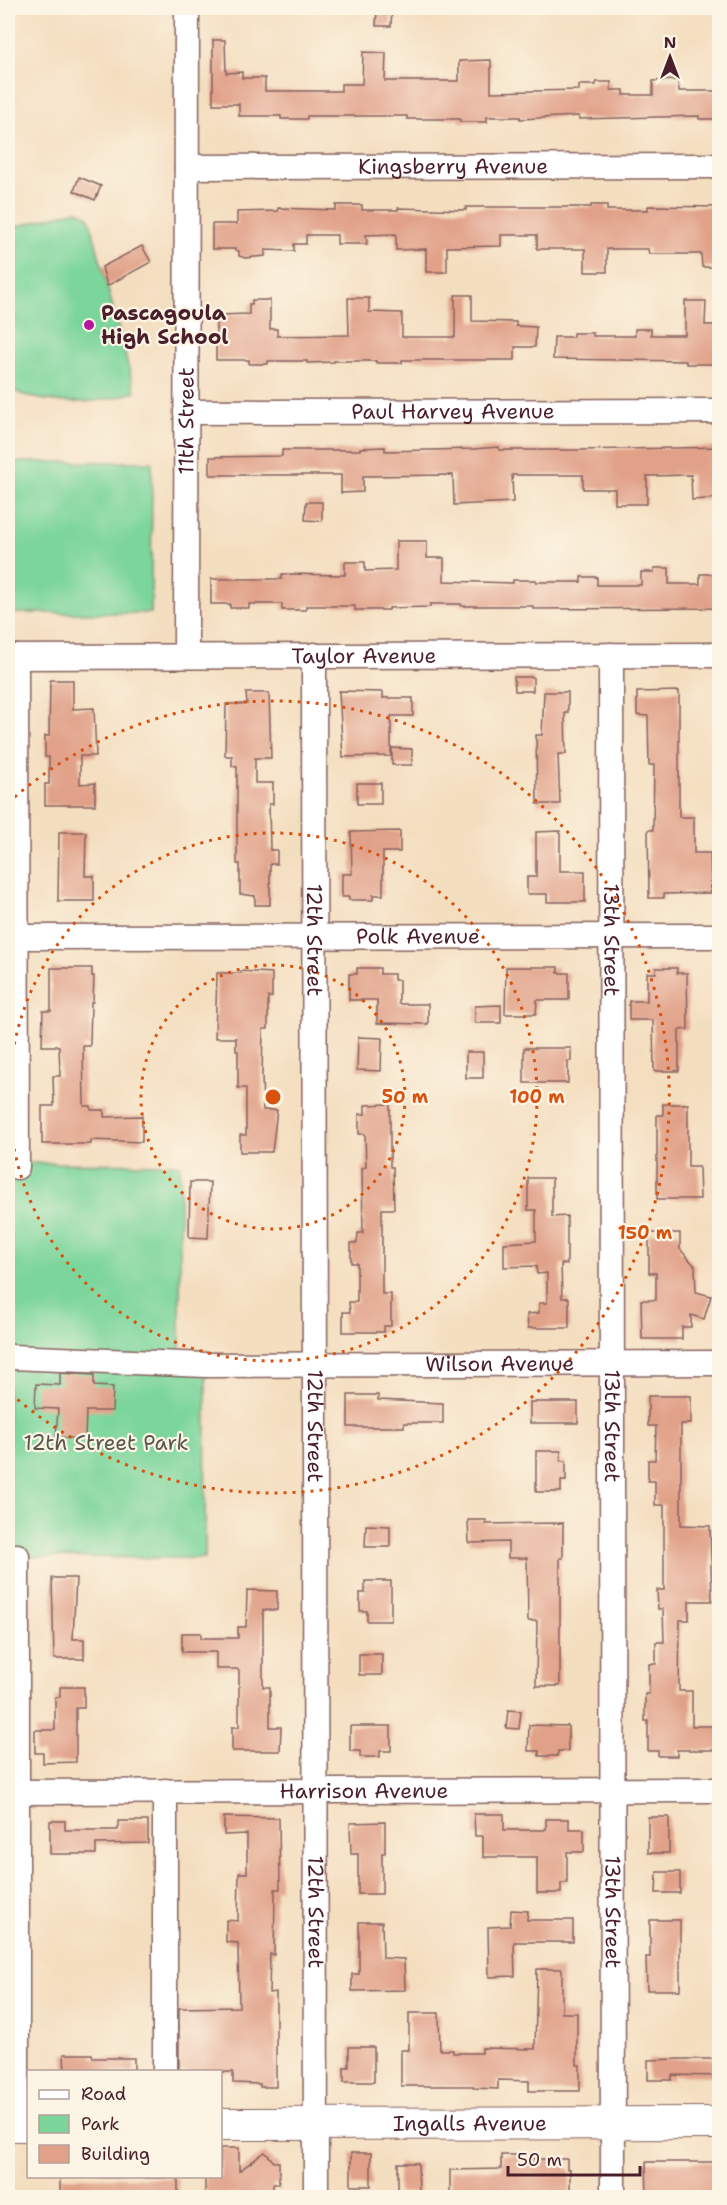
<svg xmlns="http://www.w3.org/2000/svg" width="727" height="2205" viewBox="0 0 727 2205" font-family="'Shantell Sans',sans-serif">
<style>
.green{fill:#7bd59b;stroke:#627a63;stroke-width:1.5}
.building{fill:#e1a088}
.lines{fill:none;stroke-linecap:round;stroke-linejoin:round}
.minor-casing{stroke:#86625f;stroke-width:27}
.major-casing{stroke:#86625f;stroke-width:34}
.minor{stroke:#fff;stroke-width:24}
.major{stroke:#fff;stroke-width:32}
.ring{fill:none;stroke:#d8530f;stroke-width:3;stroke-dasharray:3 6}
.poi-dot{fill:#b5179e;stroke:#fcf5e5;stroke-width:2}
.labels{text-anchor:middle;stroke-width:4.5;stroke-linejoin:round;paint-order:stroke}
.street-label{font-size:21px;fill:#4a1f2b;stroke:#fcf5e5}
.poi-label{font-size:21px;font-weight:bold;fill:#4a1f2b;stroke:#fcf5e5;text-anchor:start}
.park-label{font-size:21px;fill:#59564d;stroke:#fcf5e5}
.centre{fill:#d8530f;stroke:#fcf5e5;stroke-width:3}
.ring-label{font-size:18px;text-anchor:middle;font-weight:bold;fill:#d8530f;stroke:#fcf5e5;stroke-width:4.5;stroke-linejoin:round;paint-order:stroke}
</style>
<rect width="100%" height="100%" fill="#fcf5e5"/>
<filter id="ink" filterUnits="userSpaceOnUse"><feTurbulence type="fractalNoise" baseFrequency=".0167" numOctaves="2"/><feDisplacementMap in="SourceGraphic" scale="12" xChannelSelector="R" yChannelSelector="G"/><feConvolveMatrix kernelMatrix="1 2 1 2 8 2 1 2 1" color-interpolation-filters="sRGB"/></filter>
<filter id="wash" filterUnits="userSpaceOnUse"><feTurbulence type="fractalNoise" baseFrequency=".008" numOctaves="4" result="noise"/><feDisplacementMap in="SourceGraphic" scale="24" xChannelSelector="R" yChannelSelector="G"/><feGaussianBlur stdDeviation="1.35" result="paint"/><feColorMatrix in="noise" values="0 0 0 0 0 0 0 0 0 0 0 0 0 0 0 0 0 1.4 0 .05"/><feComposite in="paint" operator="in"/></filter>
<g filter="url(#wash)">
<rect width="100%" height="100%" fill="#f4dec0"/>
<g class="green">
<path d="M77,210L89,217L135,392C92,406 49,406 8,389V229Z"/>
<path d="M8,462H152L151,613H8Z"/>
<path d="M8,1163L180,1164V1371L206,1372L205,1558L8,1557Z"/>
</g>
<g id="blocks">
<g class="building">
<path d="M377,8H392L391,26H376Z"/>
<path d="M213,40H225L226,73L242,72V78H265V91H341V84H362L363,52L386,53L385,81H459V61L491,60V92L579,90V85H596V82H611V90H624V95H653V81L678,80L679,91H720V119H699V116L579,119V116L520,119V117H487V122H460V119H407V116H307V119H281V116H239V104H213Z"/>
<path d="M79,177L101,186L95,200L74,191Z"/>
<path d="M336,205H362V210H398V208L466,210V207H591V205H607V210H648V206L720,207V244H715L717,267H702L701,254H649L648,249H607V272H585V249H537V235H501V246L447,247V272H426V249L396,250V234L366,235L367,244H337V235H306V244H294V251L265,250V256L245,258L239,256V251H235V249H212V224H237V212L278,211V208L336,210Z"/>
<path d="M142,246L151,262L107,286L102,267Z"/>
<path d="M455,295H472V321L516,322V326L536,327L535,347H515V360H402V363H376V361H334V362L307,363V361H268V364H249V360H216V322H218V315L249,314V304H252V300H270V329H277V336L349,335L348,298H369V312L402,313V337H455Z"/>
<path d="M685,301H706L705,325H720V364H686V361L553,359L554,337H573V333H593V336H635V329H651V335H685Z"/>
<path d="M385,447V451L473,449L499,447V450H579L720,447V498L692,500L691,475L647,476V504H615V489H583V475H512L513,502L454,505L453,475L363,476V492L341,493V475H210V457L282,456V450H360V448Z"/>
<path d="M306,502H322V521L305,520Z"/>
<path d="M396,541H427V558H444V581L513,583V580H536V582H581V577H597V585H641V572H654V568H669V584H700V574H720V608L533,609V606H461V604H430V607L389,608V610H355V606H306V610H282V604H249V608H230V604H211V579H282V574L345,575V562H365V571L396,570Z"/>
<path d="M514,677H533V691H515Z"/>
<path d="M50,680H73V709L94,708L96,756H80V784L95,783V805H45V784H49V757H45V736H49Z"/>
<path d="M339,691L383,692V698H413V716H391V756L343,757Z"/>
<path d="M679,691V817H694V853H710L711,893L664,894V898H649L648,830H653L654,765H649L648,716L637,715V692Z"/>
<path d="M544,692H568V713H565L566,754H558L560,804H537L536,735H542Z"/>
<path d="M246,693H269L271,758H255V783H273V804H269L270,850H277V864H270V905H255V896L240,894V864H237V766H232V756H225L226,704H247Z"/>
<path d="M392,748L412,749V765H392Z"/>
<rect x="357" y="783" width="24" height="21"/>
<path d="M400,831V852H383V895H373V900H349V897H342V874H352L351,832Z"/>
<path d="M560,831V871H585V902H547V894H527V877H536V832Z"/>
<path d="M59,832H86L85,876H94V901H58Z"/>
<path d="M506,967H558V973H569V1000H537L536,1014H505Z"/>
<path d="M51,968H92V976H94L93,1002H91L90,1046H83L84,1106H91V1110H104V1117L142,1116V1142L91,1140V1144H42V1106H54L53,1076H60L59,1046H42L43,1011H51Z"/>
<path d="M357,968H380V974H394V980H399V1004H428V1024L377,1023V1000H349V974H357Z"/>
<path d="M656,968H677V973H687L688,1029L679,1030V1071H654L653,1020H629V1001H647V973H656Z"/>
<path d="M241,971L272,973V997H268V1029H263L262,1075L263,1110H277L272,1152H240V1135H246V1088H238V1051H236V1038H215L217,973H241Z"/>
<path d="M501,1005V1023H475V1006Z"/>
<path d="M358,1037L382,1038L381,1071L357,1070Z"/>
<path d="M524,1048H571V1061H568V1083H524Z"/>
<rect x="466" y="1052" width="17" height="26"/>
<path d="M390,1104V1167H393L394,1209H382V1294H391V1326H384V1332H343V1312H350L349,1302H357V1263H351V1243H357L358,1233H363L362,1168L366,1167L365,1134H359V1114H365V1105Z"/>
<path d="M663,1104H688V1167H699L700,1199H657V1115H663Z"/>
<path d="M528,1178H552V1217L567,1216V1264H561L562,1298H569V1328H528L527,1314L539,1313V1303H547V1273L537,1274L536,1266L504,1267V1243L536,1241V1210H528Z"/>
<path d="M190,1182H210L208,1238L189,1237Z"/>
<path d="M649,1233H680V1249L695,1266L696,1292L711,1296L704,1319L691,1315V1327H682V1339H642L641,1300H656V1273H649Z"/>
<path d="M60,1373L94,1375V1386L113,1387L112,1411H86L85,1439L56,1437L58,1409L35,1408L36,1384L60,1385Z"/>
<path d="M348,1395H378V1400L443,1403V1423H404V1427H348Z"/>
<path d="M648,1396H691V1424H681V1525L710,1526L712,1601H689V1620H680L679,1691H692V1726H720V1750H677V1756H658V1751H648V1721H645V1694H649V1664H656V1642H664L663,1609H658L657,1590H664V1505H655V1481H648V1460H655L656,1426H648Z"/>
<rect x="530" y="1402" width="48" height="21"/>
<path d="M536,1451H561V1461H566V1481H561V1492H536Z"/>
<path d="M468,1520H486V1524L563,1523V1558H560V1686H536L537,1621H528L527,1558H508V1542L469,1543Z"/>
<path d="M366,1525L390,1526V1547H365Z"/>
<path d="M52,1578H76L73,1639H84V1659H54Z"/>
<path d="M365,1581H391V1621H367V1611H360V1593H365Z"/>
<path d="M247,1590L277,1591V1610H263V1687H270V1727H281L280,1751H232V1727H239V1671L237,1669H216V1652H182V1633H201V1638H238V1627H246Z"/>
<rect x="359" y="1654" width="23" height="21"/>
<path d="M60,1687H84V1708H76V1762L43,1763V1753H35V1730H55V1697H60Z"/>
<path d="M508,1710L521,1711L519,1729L506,1728Z"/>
<path d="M529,1725L568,1726V1751H558L557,1756H539V1751H528Z"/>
<path d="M350,1726H391V1751H380V1757H360V1751H350Z"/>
<path d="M474,1814H504V1830H544L546,1829V1819H569V1829H584V1852H567V1883H561V1893H537V1857H483V1836H475Z"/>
<path d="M224,1817L279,1818L280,1889H275L274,1955L270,1954L269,1993L276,1992V2087H260V2084L233,2083V2072H179V2008L239,2007L238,1943L226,1942V1920L238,1921L239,1873H247V1834L224,1835Z"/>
<rect x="648" y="1817" width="21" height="36"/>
<path d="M50,1821H65V1830H118V1821H148V1843L96,1844V1854H50Z"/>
<path d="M385,1822V1853H382V1894H358V1854H351L350,1823Z"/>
<path d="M657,1872H680V1893H656Z"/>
<path d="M511,1910L528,1911L527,1920H573V1942H514L515,1976L489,1977L488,1927L510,1926Z"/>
<path d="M650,1920H680V1990H647L646,1957H650Z"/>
<path d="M359,1922H382L383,1958L404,1959L405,1990L352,1991V1974H359Z"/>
<path d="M537,1969H562V2013H577V2065H580V2091H529V2081L498,2080V2089L473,2088V2086H401V2050H409V2013H439L440,2050H453V2053H482V2048L535,2049Z"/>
<path d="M349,2047H374V2082H344V2067H349Z"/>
<path d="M64,2054H92L93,2058H134V2072H65Z"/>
<path d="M679,2059H720V2076L672,2075V2080H648V2060Z"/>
<path d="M220,2148H239V2171L265,2152L274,2162H279V2184H273V2196L205,2195V2176H220Z"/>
<rect x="351" y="2153" width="20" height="33"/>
<path d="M501,2155H534V2159H567V2169H570V2198H501V2193L450,2194V2170L501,2169Z"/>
<path d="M646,2162H714V2198H647Z"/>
<path d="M398,2163H418L419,2193H398Z"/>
<path d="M60,2177L178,2178V2198H60Z"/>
</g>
</g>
</g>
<g filter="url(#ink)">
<use href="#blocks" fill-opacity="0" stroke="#86625f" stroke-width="1.5"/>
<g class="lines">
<g class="minor-casing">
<g id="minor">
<path id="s1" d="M187,167L720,166"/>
<path id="s2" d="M186,412L720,411"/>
<path id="s3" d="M186,655L187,8"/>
<path id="s4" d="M314,655L316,2198"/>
<path id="s5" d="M611,655L613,2198"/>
<path id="s6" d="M8,657L720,655"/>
<path d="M16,657L17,1167"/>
<path id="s7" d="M8,937L720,936"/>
<path id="s8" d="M11,1357L206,1365L720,1363"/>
<path id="s9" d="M8,1792L720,1790"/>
<path d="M165,2072V1791"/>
<path d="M17,2125V1556"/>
</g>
</g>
<g class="major-casing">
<g id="major">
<path id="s10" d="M220,2124L720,2123"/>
<path d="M8,2125H28"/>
</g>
</g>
<use href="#minor" class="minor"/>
<use href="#major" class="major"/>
</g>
</g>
<g class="ring">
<circle cx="273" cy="1097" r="132"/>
<circle cx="273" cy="1097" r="264"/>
<path d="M8 803A396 396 0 1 1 8 1391"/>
</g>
<circle class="poi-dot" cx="89" cy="325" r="6"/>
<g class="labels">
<g class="street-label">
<text dy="7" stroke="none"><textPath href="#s1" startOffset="266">Kingsberry Avenue</textPath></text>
<text dy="7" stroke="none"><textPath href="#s2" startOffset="267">Paul Harvey Avenue</textPath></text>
<text dy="7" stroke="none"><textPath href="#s3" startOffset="234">11th Street</textPath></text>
<text dy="7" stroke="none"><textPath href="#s6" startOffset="356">Taylor Avenue</textPath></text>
<text dy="7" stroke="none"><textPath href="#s7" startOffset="410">Polk Avenue</textPath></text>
<text dy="7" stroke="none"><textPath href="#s4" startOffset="285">12th Street</textPath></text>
<text dy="7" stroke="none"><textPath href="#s5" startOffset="285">13th Street</textPath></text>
<text dy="7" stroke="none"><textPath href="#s8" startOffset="489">Wilson Avenue</textPath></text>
<text dy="7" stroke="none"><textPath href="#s4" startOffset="771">12th Street</textPath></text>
<text dy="7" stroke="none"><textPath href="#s5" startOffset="771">13th Street</textPath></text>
<text dy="7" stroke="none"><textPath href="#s9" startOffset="356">Harrison Avenue</textPath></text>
<text dy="7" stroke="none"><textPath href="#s4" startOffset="1257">12th Street</textPath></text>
<text dy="7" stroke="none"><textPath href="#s5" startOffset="1257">13th Street</textPath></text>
<text dy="7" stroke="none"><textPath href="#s10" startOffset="250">Ingalls Avenue</textPath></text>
</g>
<g class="poi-label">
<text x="101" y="320">Pascagoula<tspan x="101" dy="24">High School</tspan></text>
</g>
<g class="park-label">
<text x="106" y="1450">12th Street Park</text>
</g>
</g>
<circle cx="273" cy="1097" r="9" class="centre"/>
<g class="ring-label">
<text x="405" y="1103">50 m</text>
<text x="537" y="1103">100 m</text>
<text x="645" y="1239">150 m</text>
</g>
<rect width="727" height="2205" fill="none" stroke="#fcf5e5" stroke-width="30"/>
<rect x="27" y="2070" width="195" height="108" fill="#fcf5e5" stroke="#b59f9b" stroke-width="1.5"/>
<rect x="39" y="2090" width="30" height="9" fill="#ffffff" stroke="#b59f9b" stroke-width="1.5"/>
<text x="81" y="2100" font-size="18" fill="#4a1f2b">Road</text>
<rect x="39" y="2115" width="30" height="18" fill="#7bd59b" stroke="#b59f9b" stroke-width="1.5"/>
<text x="81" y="2130" font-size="18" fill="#4a1f2b">Park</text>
<rect x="39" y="2145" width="30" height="18" fill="#e1a088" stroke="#b59f9b" stroke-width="1.5"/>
<text x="81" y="2160" font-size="18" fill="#4a1f2b">Building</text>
<g transform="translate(670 57)" stroke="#fcf5e5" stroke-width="4.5" paint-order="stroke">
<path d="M0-4.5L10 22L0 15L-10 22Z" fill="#4a1f2b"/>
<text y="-9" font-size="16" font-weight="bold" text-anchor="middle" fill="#4a1f2b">N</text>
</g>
<path d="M508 2166v9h132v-9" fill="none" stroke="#4a1f2b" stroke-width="3"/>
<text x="517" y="2166" font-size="18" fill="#4a1f2b" stroke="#fcf5e5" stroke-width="4.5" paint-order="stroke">50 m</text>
</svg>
